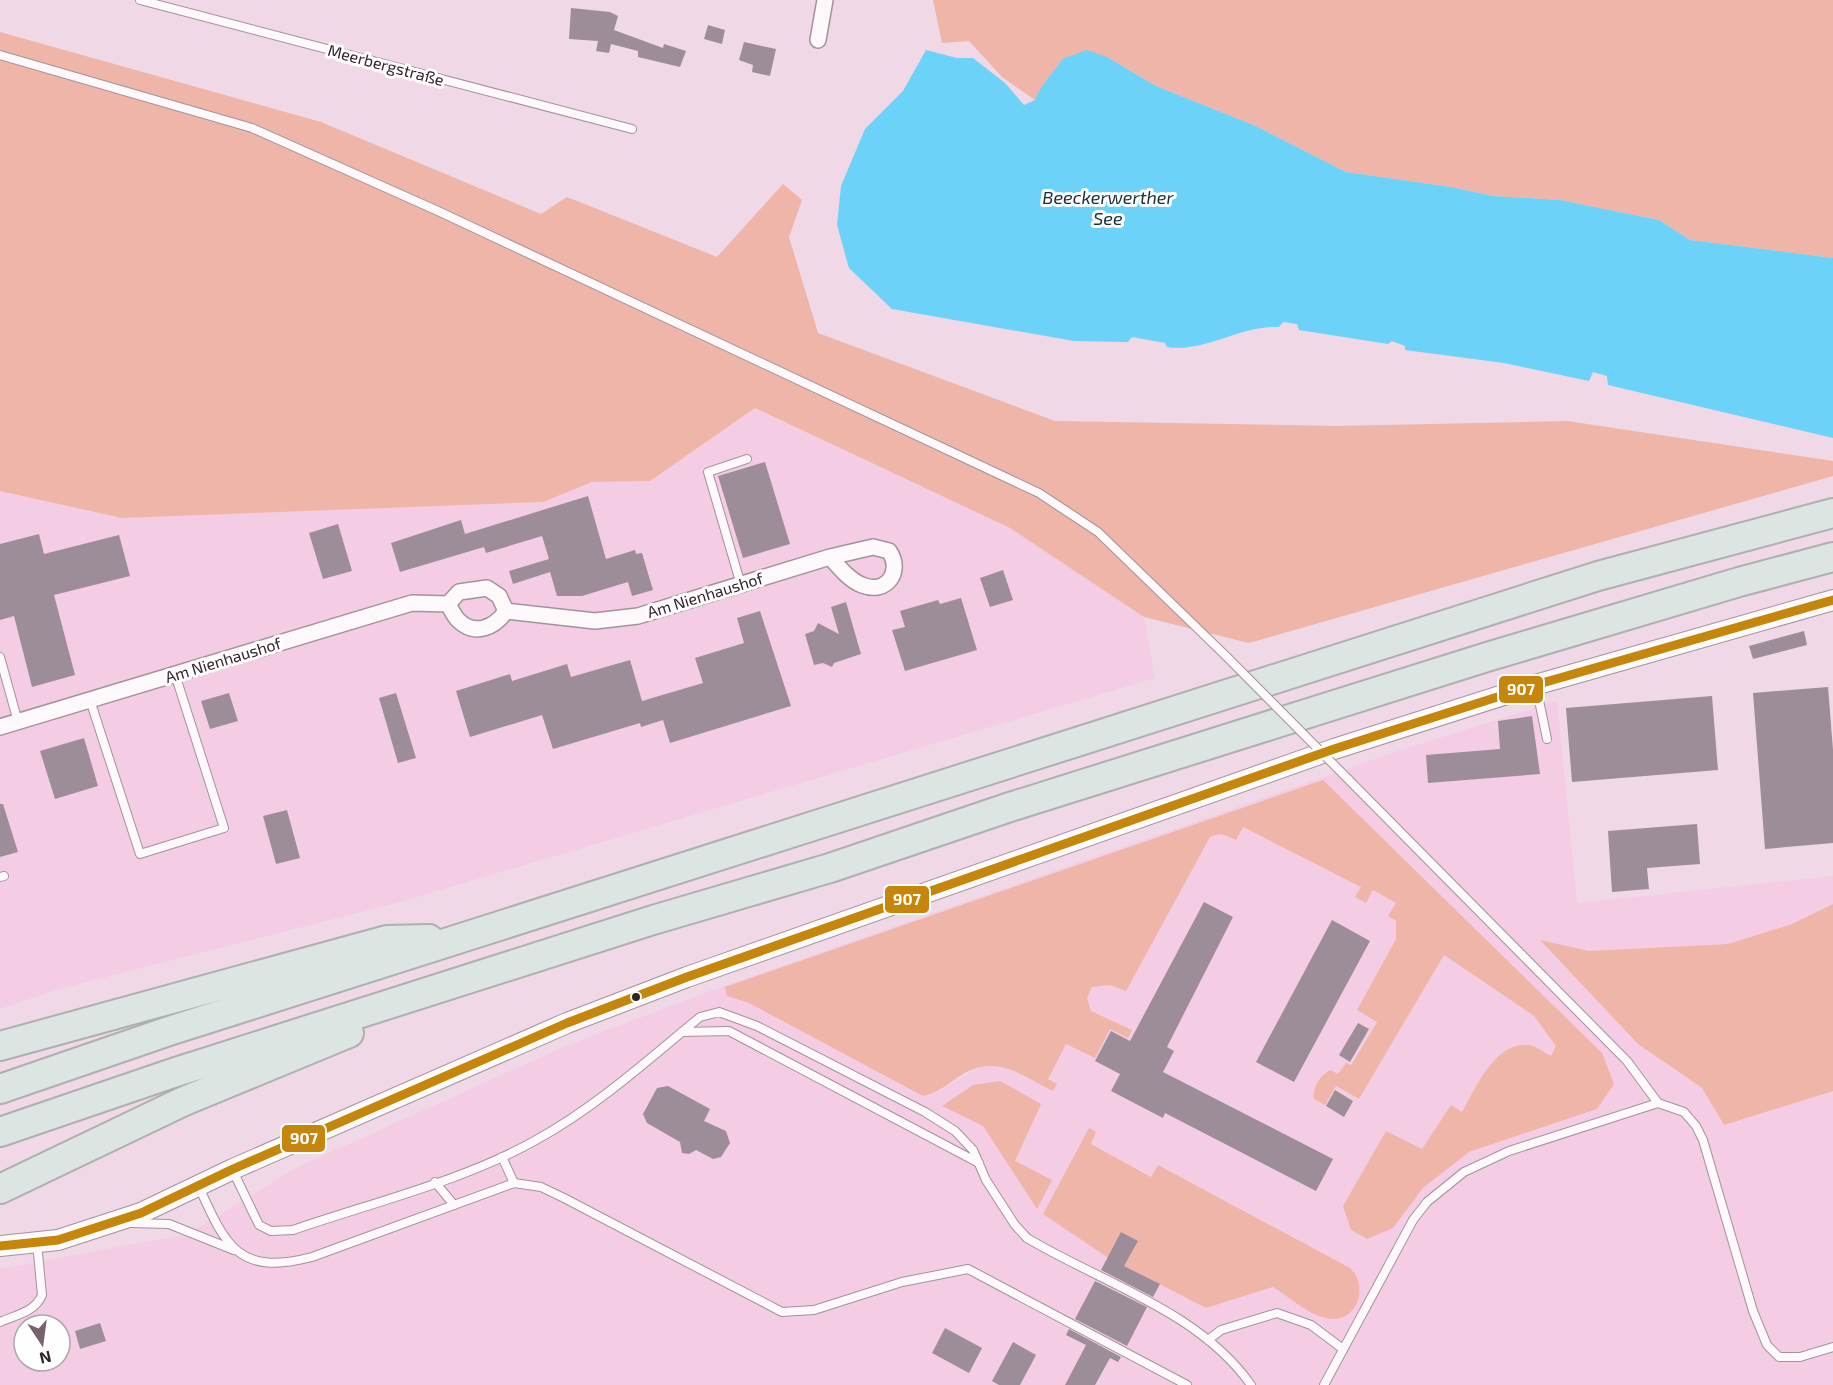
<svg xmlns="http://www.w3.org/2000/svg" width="1833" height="1385" viewBox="0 0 1833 1385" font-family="'Exo 2',sans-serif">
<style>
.built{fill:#f4cde4;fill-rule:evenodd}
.green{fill:#eeb5a8}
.water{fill:#6cd2f7}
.building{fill:#9c8d98}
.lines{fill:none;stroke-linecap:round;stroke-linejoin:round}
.service-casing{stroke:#a3929c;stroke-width:10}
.minor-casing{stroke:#a3929c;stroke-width:18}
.tertiary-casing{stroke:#a3929c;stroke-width:22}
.motorway-casing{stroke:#adafb0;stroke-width:32}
.service{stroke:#fdf9fb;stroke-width:8}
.minor{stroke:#fdf9fb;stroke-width:15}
.tertiary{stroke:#fdf9fb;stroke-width:20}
.motorway{stroke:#dce5e1;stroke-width:28}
.service-bridge-casing{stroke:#a3929c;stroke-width:10;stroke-linecap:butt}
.service-bridge{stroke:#fdf9fb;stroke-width:8}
.bus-1-casing{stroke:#fefefe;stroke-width:14}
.bus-1{stroke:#c6850b;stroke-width:9}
.bus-dot{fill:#33222c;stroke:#fefefe;stroke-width:2}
.labels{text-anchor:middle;stroke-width:6;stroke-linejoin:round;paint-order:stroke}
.street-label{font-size:16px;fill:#33222c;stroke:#fefefe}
.water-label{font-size:18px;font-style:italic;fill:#172f37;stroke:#fefefe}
.line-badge{stroke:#fefefe;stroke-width:2}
.badge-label{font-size:16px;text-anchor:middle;font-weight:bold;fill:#fff}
</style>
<rect width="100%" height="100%" fill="#f0d8e6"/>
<g class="built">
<path d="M755,408L1010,528L1144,617L1155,678L400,902L59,989L0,1009V491L122,518L543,502L592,482L650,481Z"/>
<path d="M1557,701L1577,903L1833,876V904L1792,924L1728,944L1589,951L1541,941L1638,1044L1702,1088L1724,1125L1833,1091V1385H0V1269L188,1234L296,1168L563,1047L718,988L1398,751ZM1323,780L1601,1053L1614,1084L1596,1109L1469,1152L1423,1188L1393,1228L1422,1149L1451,1106L1462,1112L1490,1066L1530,1045L1551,1056L1557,1046L1534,1016L1444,955L1359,1099L1336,1086L1377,1021L1357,1010L1396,939V903L1373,890L1366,903L1356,897L1362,887L1242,826L1235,839L1224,834H1216L1210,837L1126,991L1110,984L1093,987L1087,998L1091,1011L1132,1030L1110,1029L1066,1044L1047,1079L1053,1091L999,1064L979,1067L938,1092L749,1003L727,996ZM1040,1104L1015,1161L1036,1208L983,1126L942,1106ZM1096,1132L1091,1144L1152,1177L1159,1166L1350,1268L1323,1318L1273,1287L1206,1308L1044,1214ZM24,1325H60V1361H24Z"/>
</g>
<g class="green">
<path d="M933,0H1833V258L1690,240L1659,220L1560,200L1493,196L1451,187L1346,172L1256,126L1156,86L1107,57L1062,59L1035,100L1002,77L969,41L942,43Z"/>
<path d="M0,32L321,122L541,214L567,197L717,257L783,184L802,200L789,237L818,333L1055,421L1336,426L1567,421L1833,461V476L1249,643L1144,617L1010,528L755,408L650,481L592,482L543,502L122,518L0,491Z"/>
<path d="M1323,780L1602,1053L1614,1084L1597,1109L1469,1152L1423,1188L1393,1228L1367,1239L1351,1230L1343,1206L1386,1131L1422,1149L1451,1105L1462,1112C1476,1088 1495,1041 1529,1045C1536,1046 1545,1053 1551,1056L1556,1046L1534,1016L1444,955L1359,1099L1336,1086L1325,1105L1314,1099C1312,1087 1321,1075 1330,1070L1338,1074L1346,1063L1351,1065L1377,1022L1357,1010L1396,939V921L1388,916L1396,903L1373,890L1366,903L1355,897L1361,887L1243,827L1236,840C1226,835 1220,832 1210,837L1126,991L1110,985L1092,987L1087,998L1091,1011L1132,1030L1128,1038L1110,1029L1095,1058L1066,1044L1048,1079L1057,1084L1053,1091C1022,1076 998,1054 963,1074C949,1083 940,1092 923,1096L749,1003L727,996L725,987Z"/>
<path d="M1833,904V1091L1724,1125L1702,1088L1638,1044L1540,940L1589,951L1728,944L1792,924Z"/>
<path d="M1000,1081L1041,1104L1015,1161L1052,1180L1037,1209L983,1126L942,1106L973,1085Z"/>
<path d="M1089,1128L1096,1132L1091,1144L1151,1177L1158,1165L1350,1268C1372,1290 1353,1328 1322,1317C1305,1312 1288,1296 1273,1287L1206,1308L1107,1257L1043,1214Z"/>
</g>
<path class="water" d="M926,50L957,58H973L1005,83L1024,105L1035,100C1041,84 1053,74 1062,59L1087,50L1107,57L1156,86L1256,126L1346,172L1451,187L1493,196L1560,200L1659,220L1690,240L1833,258V438L1608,385L1607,376L1593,372L1589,381L1504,363L1405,350V346L1392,341L1388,344L1299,330L1297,324L1283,322L1279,327C1240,325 1205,353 1167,347L1165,343L1132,337L1128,342L1074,341L892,309L849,268L837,225L841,186L865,129L903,91Z"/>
<g class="building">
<path d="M571,8L610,12L618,16L614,30L663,48L664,44L686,51L680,67L638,57V51L611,44L609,53L596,51L598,41L569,39Z"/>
<path d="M708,25L725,30L722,44L704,39Z"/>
<path d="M744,42L776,49L770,76L752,72L753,65L739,60Z"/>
<path d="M765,462L790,544L743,558L718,476Z"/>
<path d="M588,496L606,559L635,550L636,554L642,553L653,590L632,596L628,582L582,596H557L550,572L513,584L509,571L549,559L542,536L486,553L484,547L400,572L391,543L461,520L465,534Z"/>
<path d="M338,524L352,571L323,579L309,533Z"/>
<path d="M39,534L44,554L119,535L130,576L54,595L75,675L32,687L14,616L0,620V544Z"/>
<path d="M1003,570L1013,600L990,607L980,578Z"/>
<path d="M961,598L977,650L905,671L892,630L905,627L900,611L938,600L940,604Z"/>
<path d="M846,602L861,654L834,663L832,667L823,663L814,665L805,634L814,631L818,623L839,634L831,607Z"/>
<path d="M760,611L791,706L670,743L663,720L641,727L640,723L553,749L542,715L470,737L456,691L510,674L512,681L567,664L571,677L630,660L642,701L703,683L695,658L744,643L737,618Z"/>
<path d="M1804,631L1807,645L1753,659L1749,646Z"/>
<path d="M1828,687L1833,750V843L1765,849L1753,693Z"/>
<path d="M229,693L238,721L210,729L201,701Z"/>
<path d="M396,693L416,758L398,763L379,698Z"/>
<path d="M1712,696L1718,770L1572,782L1566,708Z"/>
<path d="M1532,716L1540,774L1428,783L1426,755L1500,749L1498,721Z"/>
<path d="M84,738L98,786L55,799L40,751Z"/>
<path d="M0,804H3L18,852L0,857Z"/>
<path d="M287,810L300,858L276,864L263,816Z"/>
<path d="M1697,824L1700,864L1647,868L1649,889L1612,892L1608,831Z"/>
<path d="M1204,902L1233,917L1167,1047L1174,1051L1163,1072L1333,1159L1316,1191L1165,1113L1163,1118L1111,1091L1120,1074L1095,1061L1111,1031L1130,1041Z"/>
<path d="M1332,920L1370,941L1294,1082L1256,1062Z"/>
<path d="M1358,1023L1369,1029L1350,1062L1339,1055Z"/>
<path d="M668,1086L710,1109L704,1121L726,1131L730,1143L721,1157L713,1159L696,1150L689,1154L682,1153L680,1142L647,1123L643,1114L657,1088Z"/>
<path d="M1335,1090L1353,1101L1344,1117L1326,1106Z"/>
<path d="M1121,1232L1138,1241L1124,1266L1160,1284L1153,1297L1101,1270Z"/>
<path d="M1095,1281L1147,1307L1127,1346L1075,1319Z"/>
<path d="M100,1323L106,1341L80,1349L75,1331Z"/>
<path d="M945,1328L982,1348L969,1373L932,1353Z"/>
<path d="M1069,1329L1121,1357L1118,1362L1110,1358L1095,1385H1065L1086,1345L1066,1335Z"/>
<path d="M1013,1342L1036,1355L1020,1385H999L992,1381Z"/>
</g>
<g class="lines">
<g class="service-casing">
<g id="service">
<path d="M140,0L632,129"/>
<path d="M0,55L252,128L438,211L1039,493L1098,532L1227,657"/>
<path d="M741,585L708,472L747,459"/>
<path d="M0,657L18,722"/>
<path d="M1536,686L1547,739"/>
<path d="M90,700L140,854L224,828L175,674"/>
<path d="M1348,779L1627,1061L1658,1103"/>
<path d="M0,877L4,876"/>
<path d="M682,1032L729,1031L979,1163"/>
<path d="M502,1157L514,1183"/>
<path d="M233,1171L259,1225L271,1231L293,1230C371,1203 466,1180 536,1140C596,1107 648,1060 700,1017L719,1012L757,1026L925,1112L955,1131L973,1150L986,1180L1015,1225L1027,1238C1102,1283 1199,1311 1251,1385"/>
<path d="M435,1182L454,1205"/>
<path d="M199,1187C226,1247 239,1276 312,1257L514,1183L541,1187L564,1198L782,1312L814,1310L902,1282L968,1269L1187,1385"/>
<path d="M131,1223L169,1224L234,1250"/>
<path d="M0,1322C16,1315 35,1312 42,1295L37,1243"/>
<path d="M1208,1340L1221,1330L1277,1313L1311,1325L1343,1349"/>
<path d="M1324,1385L1413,1220L1427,1202L1464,1172L1509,1151L1658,1103L1684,1112L1696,1126L1703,1140L1753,1311L1767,1345L1779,1357H1800L1833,1347"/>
</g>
</g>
<g class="minor-casing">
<g id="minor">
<path d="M818,40L825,0"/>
<path d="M448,604L459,592L487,588L499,596L506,611"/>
<path d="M0,727L412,603L448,604C451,609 454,616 458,620C475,637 495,627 506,611L595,621L638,616L830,557L873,547L889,551C903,571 887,595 862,585C849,580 839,567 830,557"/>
</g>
</g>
<g class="tertiary-casing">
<path id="tertiary" d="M0,1246L58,1240L141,1213L233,1169L567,1023L687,977L1334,749L1535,685L1833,600"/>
</g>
<g class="motorway-casing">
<g id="motorway">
<path d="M0,1046L387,940L429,939"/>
<path d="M0,1089L166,1032L1598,576L1833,513"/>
<path d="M0,1132L176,1072L653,920L830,868L1007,808L1487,657L1739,582L1833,557"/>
<path d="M0,1189L182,1102L349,1033"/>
</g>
</g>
<use href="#service" class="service"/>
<use href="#minor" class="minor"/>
<use href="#tertiary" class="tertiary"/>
<use href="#motorway" class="motorway"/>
<g class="service-bridge-casing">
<path id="service-bridge" d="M1227,657L1348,779"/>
</g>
<use href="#service-bridge" class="service-bridge"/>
<g class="bus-1-casing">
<path id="bus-1" d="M0,1246L58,1240L141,1213L233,1169L567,1023L687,977L1334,749L1535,685L1833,600"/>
</g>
<use href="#bus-1" class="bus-1"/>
</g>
<circle class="bus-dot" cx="636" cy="997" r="5"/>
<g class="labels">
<g class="street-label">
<text transform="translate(386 65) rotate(15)" y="6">Meerbergstraße</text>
<text transform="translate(705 595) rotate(-17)" y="6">Am Nienhaushof</text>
<text transform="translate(223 660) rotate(-17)" y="6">Am Nienhaushof</text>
</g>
<g class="water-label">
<text x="1108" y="204">Beeckerwerther<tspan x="1108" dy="21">See</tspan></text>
</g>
</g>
<g class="line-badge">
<rect x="1498" y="675" width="46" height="29" rx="6" fill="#c6850b"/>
<rect x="884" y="885" width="46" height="29" rx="6" fill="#c6850b"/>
<rect x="281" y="1124" width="45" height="29" rx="6" fill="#c6850b"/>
</g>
<g class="badge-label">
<text x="1521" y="695">907</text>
<text x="907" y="905">907</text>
<text x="304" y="1144">907</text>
</g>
<g transform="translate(42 1343) rotate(167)"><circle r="28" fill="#fefefe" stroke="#ada6aa" stroke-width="1.5"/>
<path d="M0-4.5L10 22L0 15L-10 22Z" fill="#75626d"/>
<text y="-9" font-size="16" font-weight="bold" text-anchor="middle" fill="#33222c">N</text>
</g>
</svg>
